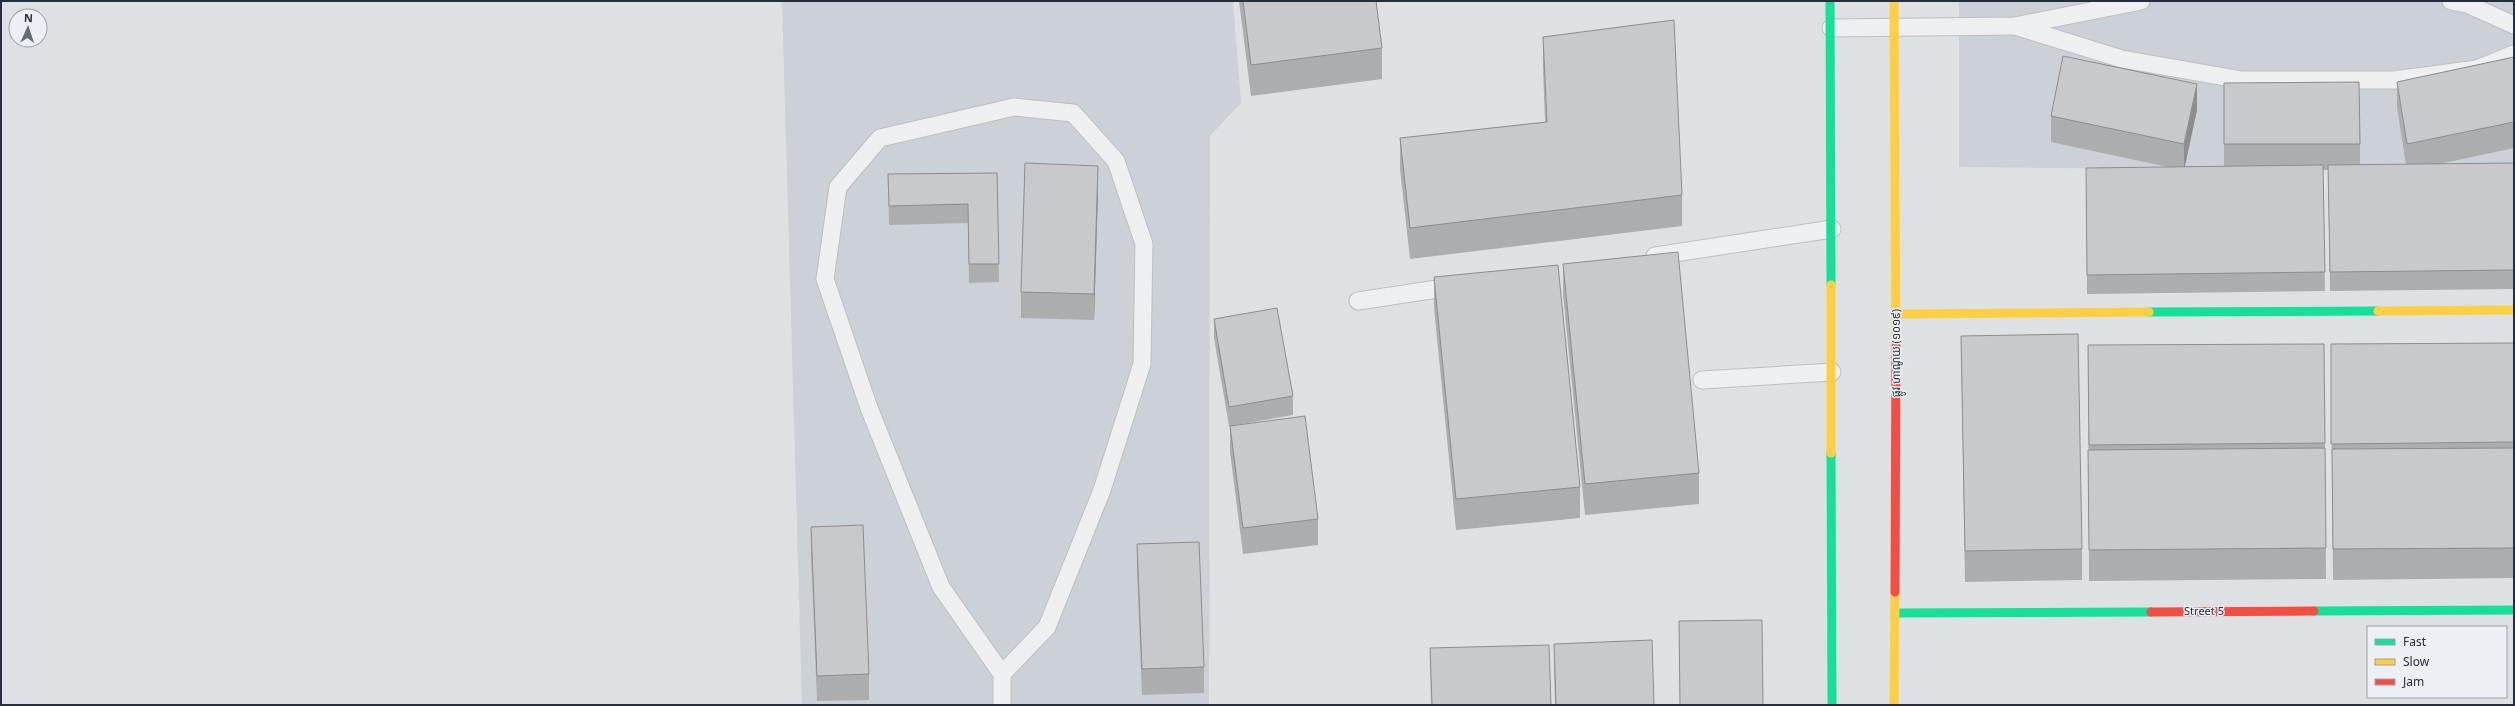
<svg xmlns="http://www.w3.org/2000/svg" width="2515" height="706" viewBox="0 0 2515 706" font-family="'Noto Sans','Noto Sans Khmer',sans-serif">
<style>
.built{fill:#ccd0d7}
.lines{fill:none;stroke-linecap:round;stroke-linejoin:round}
.lane-casing{stroke:#bdbfc2;stroke-width:19}
.lane{stroke:#eeeff1;stroke-width:17}
.fast{stroke:#16e098;stroke-width:9}
.slow{stroke:#ffcf43;stroke-width:9}
.jam{stroke:#f24e42;stroke-width:9}
.wall{fill:#abadaf}
.shaded-wall{fill:#8b8d8f}
.building{fill:#c7c9cc;stroke:#8b8d8f}
.labels{text-anchor:middle;stroke-width:3;stroke-linejoin:round;paint-order:stroke}
.street-label{font-size:11px;fill:#262d3c;stroke:#eceff4}
</style>
<rect width="100%" height="100%" fill="#dee1e4"/>
<g class="built">
<path d="M782,1H1233L1241,103L1210,136L1209,705H802Z"/>
<path d="M1959,1H2514V170H2224L1959,167Z"/>
</g>
<g class="lines">
<g class="lane-casing">
<g id="lane">
<path d="M2451,1L2467,4L2514,25"/>
<path d="M2015,26L2122,59L2242,80H2394L2477,69L2514,54"/>
<path d="M1831,28L2015,26L2141,1"/>
<path d="M1655,256L1832,229"/>
<path d="M1358,301L1457,286"/>
<path d="M1702,380L1832,372"/>
<path d="M1002,674L1047,627L1102,490L1142,364L1144,244L1116,161L1073,113L1014,107L880,138L838,187L825,279L869,408L941,587L1002,674V705"/>
</g>
</g>
<use href="#lane" class="lane"/>
<g class="fast">
<path d="M1830,1L1831,285"/>
<path d="M2149,312L2378,311"/>
<path d="M1831,453L1832,705"/>
<path d="M2314,611L2514,610"/>
<path d="M1895,613L2151,612"/>
</g>
<g class="slow">
<path d="M1894,1L1896,346"/>
<path d="M1831,285V453"/>
<path d="M2378,311L2514,310"/>
<path d="M1896,314L2149,312"/>
<path d="M1894,705L1895,592"/>
</g>
<g class="jam">
<path d="M1895,592L1896,346"/>
<path d="M2151,612L2314,611"/>
</g>
</g>
<g class="wall">
<path d="M1239,1H1376L1382,48V79L1251,96Z"/>
<path d="M1543,37L1682,195V226L1410,259L1400,169V138L1545,122L1543,68Z"/>
<path d="M2514,57V148L2439,164L2514,163V289L2330,291L2328,170H2323L2325,291L2087,294L2086,187L2168,167L2051,142V116L2197,110L2185,166H2224V83L2360,144V165L2406,164L2397,108V82Z"/>
<path d="M997,173L999,282L969,283L968,223L889,225L888,174Z"/>
<path d="M1098,192L1094,320L1021,318V292Z"/>
<path d="M1563,264L1699,473V504L1585,515L1563,295Z"/>
<path d="M1434,277L1580,487V518L1456,530L1434,308Z"/>
<path d="M1214,319L1293,396V415L1236,425L1318,519V545L1243,554L1230,452V426H1229L1214,338Z"/>
<path d="M1961,336L2082,549V580L1965,582Z"/>
<path d="M2514,343V578L2333,580L2331,375Z"/>
<path d="M2088,345L2325,443L2326,579L2089,581Z"/>
<path d="M811,527L869,674V700L817,701L811,553Z"/>
<path d="M1137,544L1204,667V693L1142,695L1137,570Z"/>
<path d="M1679,621L1763,705H1680Z"/>
<path d="M1554,644L1654,705H1555L1554,670Z"/>
<path d="M1430,648L1551,705H1431Z"/>
</g>
<g class="shaded-wall">
<path d="M2197,84V110L2184,170V144Z"/>
<path d="M1098,166V192L1094,320V294Z"/>
</g>
<g class="building">
<path d="M1243,1H1376L1382,48L1251,65Z"/>
<path d="M1674,20L1682,195L1410,228L1400,138L1547,122L1543,37Z"/>
<path d="M2063,56L2197,84L2184,144L2051,116Z"/>
<path d="M2514,57V122L2407,144L2397,82Z"/>
<path d="M2359,82L2360,144H2224V83Z"/>
<path d="M1025,163L1098,166L1094,294L1021,292Z"/>
<path d="M2514,163V270L2330,272L2328,165Z"/>
<path d="M2323,165L2325,272L2087,275L2086,168Z"/>
<path d="M997,173L999,264H969L968,204L889,206L888,174Z"/>
<path d="M1678,252L1699,473L1585,484L1563,264Z"/>
<path d="M1558,265L1580,487L1456,499L1434,277Z"/>
<path d="M1277,308L1293,396L1229,407L1214,319Z"/>
<path d="M2078,334L2082,549L1965,551L1961,336Z"/>
<path d="M2514,343V442L2331,444V344Z"/>
<path d="M2324,344L2325,443L2089,445L2088,345Z"/>
<path d="M1305,416L1318,519L1243,528L1230,426Z"/>
<path d="M2325,448L2326,548L2089,550L2088,450Z"/>
<path d="M2514,448V548L2333,549L2332,449Z"/>
<path d="M863,525L869,674L817,676L811,527Z"/>
<path d="M1199,542L1204,667L1142,669L1137,544Z"/>
<path d="M1762,620L1763,705H1680L1679,621Z"/>
<path d="M1652,640L1654,705H1556L1554,644Z"/>
<path d="M1549,645L1551,705H1432L1430,648Z"/>
</g>
<g class="labels">
<g class="street-label">
<text transform="translate(1896 353) rotate(-90)" y="4">ផ្លូវ ហាណូយ (១០១៩)</text>
<text x="2204" y="615">Street 5</text>
</g>
</g>
<rect width="2515" height="706" fill="none" stroke="#262d3c" stroke-width="4"/>
<rect x="2367" y="626" width="140" height="72" fill="#eceff4" stroke="#9da1aa"/>
<rect x="2375" y="639" width="20" height="6" fill="#16e098" stroke="#9da1aa"/>
<text x="2403" y="646" font-size="12" fill="#262d3c">Fast</text>
<rect x="2375" y="659" width="20" height="6" fill="#ffcf43" stroke="#9da1aa"/>
<text x="2403" y="666" font-size="12" fill="#262d3c">Slow</text>
<rect x="2375" y="679" width="20" height="6" fill="#f24e42" stroke="#9da1aa"/>
<text x="2403" y="686" font-size="12" fill="#262d3c">Jam</text>
<g transform="translate(28 28) rotate(3)"><circle r="19" fill="#eceff4" stroke="#9da1aa"/>
<path d="M0-3L7 15L0 10L-7 15Z" fill="#666c77"/>
<text y="-6" font-size="11" font-weight="bold" text-anchor="middle" fill="#262d3c">N</text>
</g>
</svg>
